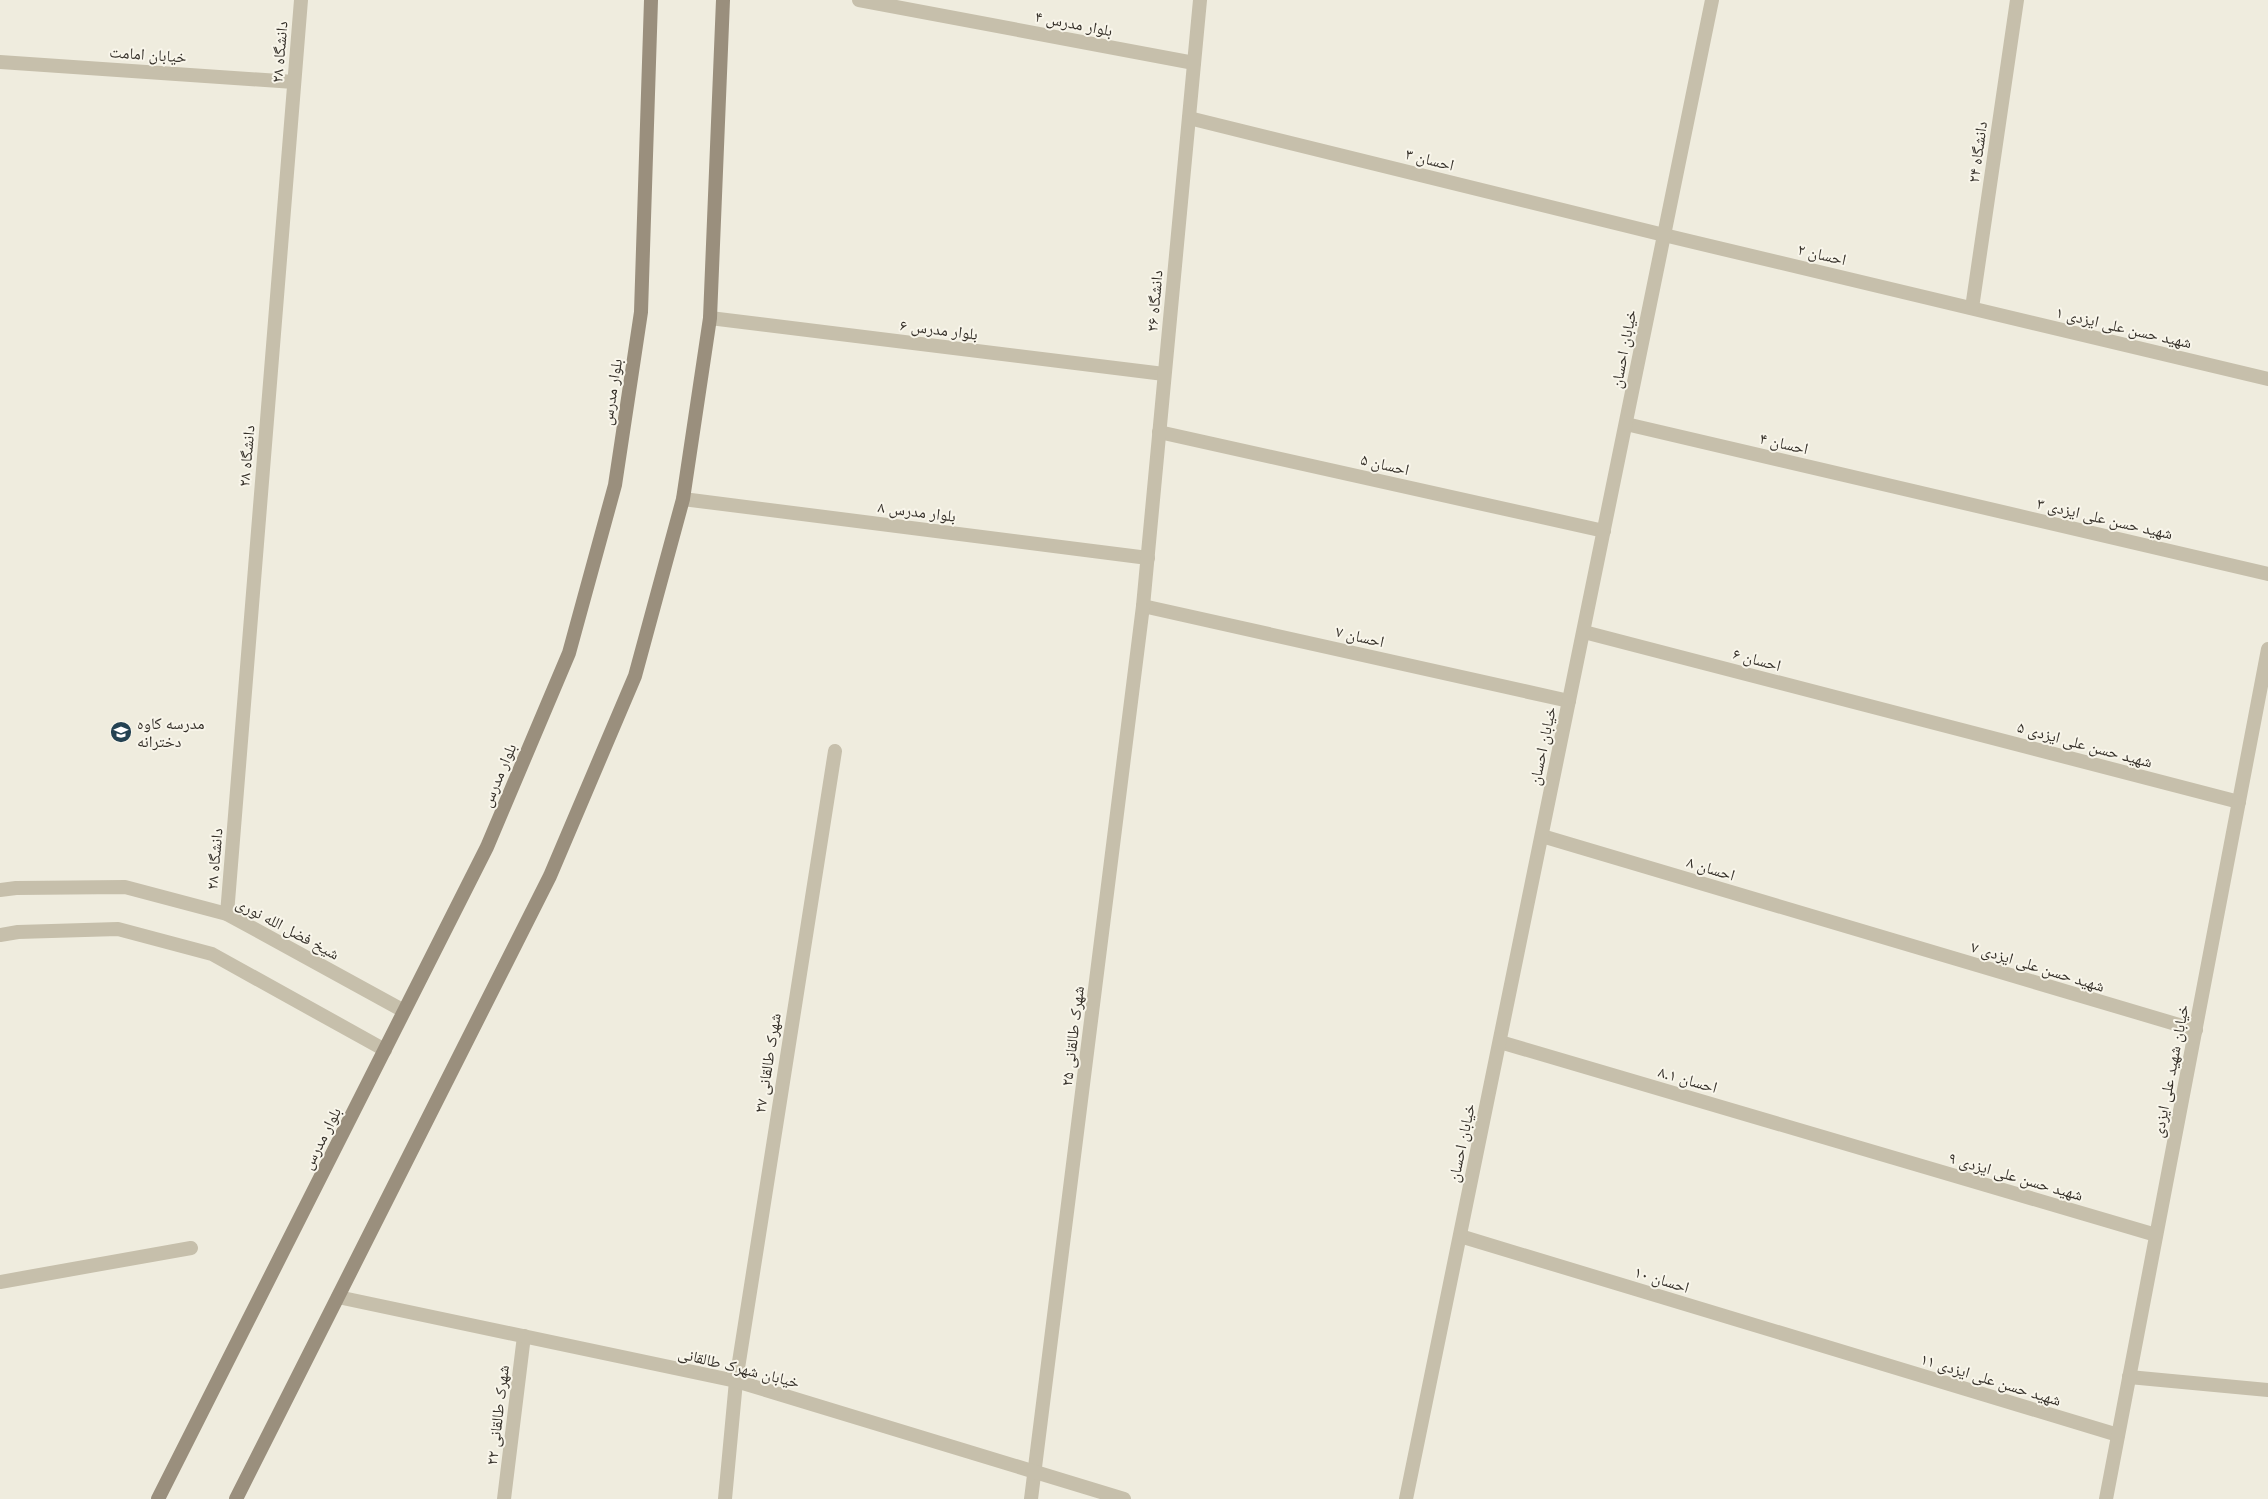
<svg xmlns="http://www.w3.org/2000/svg" width="2268" height="1499" viewBox="0 0 2268 1499" font-family="Lato,'Noto Naskh Arabic',sans-serif">
<style>
.lines{fill:none;stroke-linecap:round;stroke-linejoin:round}
.minor{stroke:#c6bfab;stroke-width:14}
.tertiary{stroke:#c6bfab;stroke-width:14}
.secondary{stroke:#9a8f7d;stroke-width:14}
.labels{text-anchor:middle;stroke-width:4;stroke-linejoin:round;paint-order:stroke}
.street-label{font-size:16px;fill:#353029;stroke:#f8f5ea}
.poi-label{font-size:16px;fill:#353029;stroke:#f8f5ea;text-anchor:start}
</style>
<rect width="100%" height="100%" fill="#efecde"/>
<g class="lines">
<g class="minor">
<path d="M859,0L1194,63"/>
<path d="M0,62L294,82"/>
<path d="M1189,118L1664,235L2268,379"/>
<path d="M1972,308L2017,0"/>
<path d="M710,318L1164,374"/>
<path d="M1626,424L2268,574"/>
<path d="M1159,432L1604,531"/>
<path d="M683,499L1148,558"/>
<path d="M1143,606L1569,701"/>
<path d="M1584,632L2239,802"/>
<path d="M1542,836L2196,1030"/>
<path d="M0,890L16,888L125,887L227,914L404,1011"/>
<path d="M227,914L301,0"/>
<path d="M0,935L18,932L118,929L212,954L385,1050"/>
<path d="M1500,1042L2156,1235"/>
<path d="M1460,1236L2118,1435"/>
<path d="M0,1282L191,1248"/>
<path d="M2129,1377L2268,1390"/>
<path d="M504,1499L524,1336"/>
<path d="M725,1499L736,1381L835,751"/>
<path d="M1031,1499L1143,606L1200,0"/>
<path d="M1406,1499L1712,0"/>
<path d="M2106,1499L2268,649"/>
</g>
<path class="tertiary" d="M338,1297L736,1381L1124,1499"/>
<g class="secondary">
<path d="M158,1499L487,847L569,653L615,485L641,312L651,0"/>
<path d="M236,1499L550,876L635,676L683,499L710,318L723,0"/>
</g>
</g>
<defs>
<g id="school-disc" transform="scale(1.125)"><circle r="9.5" fill="#244252" stroke="#f8f5ea"/><path d="M0-5L7-2L0 1L-7-2ZM-4 1L0 2.5L4 1V4Q0 6-4 4Z" fill="#fff"/></g>
</defs>
<g fill-rule="evenodd">
<use href="#school-disc" x="121" y="732"/>
</g>
<g class="labels">
<g class="street-label">
<text transform="translate(1074 23) rotate(11)" y="6">بلوار مدرس ۴</text>
<text transform="translate(279 52) rotate(-85)" y="6">دانشگاه ۲۸</text>
<text transform="translate(148 54) rotate(4)" y="6">خیابان امامت</text>
<text transform="translate(1977 152) rotate(-82)" y="6">دانشگاه ۲۴</text>
<text transform="translate(1430 159) rotate(14)" y="6">احسان ۳</text>
<text transform="translate(1822 254) rotate(13)" y="6">احسان ۲</text>
<text transform="translate(1154 301) rotate(-85)" y="6">دانشگاه ۲۶</text>
<text transform="translate(2124 327) rotate(13)" y="6">شهید حسن علی ایزدی ۱</text>
<text transform="translate(939 329) rotate(7)" y="6">بلوار مدرس ۶</text>
<text transform="translate(1623 349) rotate(-79)" y="6">خیابان احسان</text>
<text transform="translate(611 392) rotate(-81)" y="6">بلوار مدرس</text>
<text transform="translate(1784 443) rotate(13)" y="6">احسان ۴</text>
<text transform="translate(246 456) rotate(-85)" y="6">دانشگاه ۲۸</text>
<text transform="translate(1385 464) rotate(13)" y="6">احسان ۵</text>
<text transform="translate(917 511) rotate(7)" y="6">بلوار مدرس ۸</text>
<text transform="translate(2105 518) rotate(13)" y="6">شهید حسن علی ایزدی ۳</text>
<text transform="translate(1360 636) rotate(13)" y="6">احسان ۷</text>
<text transform="translate(1757 659) rotate(15)" y="6">احسان ۶</text>
<text transform="translate(2085 744) rotate(15)" y="6">شهید حسن علی ایزدی ۵</text>
<text transform="translate(1542 746) rotate(-78)" y="6">خیابان احسان</text>
<text transform="translate(498 775) rotate(-67)" y="6">بلوار مدرس</text>
<text transform="translate(214 859) rotate(-85)" y="6">دانشگاه ۲۸</text>
<text transform="translate(1711 868) rotate(17)" y="6">احسان ۸</text>
<text transform="translate(288 928) rotate(28)" y="6">شیخ فضل الله نوری</text>
<text transform="translate(2038 966) rotate(17)" y="6">شهید حسن علی ایزدی ۷</text>
<text transform="translate(1072 1036) rotate(-83)" y="6">شهرک طالقانی ۲۵</text>
<text transform="translate(767 1063) rotate(-81)" y="6">شهرک طالقانی ۲۷</text>
<text transform="translate(2170 1071) rotate(-79)" y="6">خیابان شهید علی ایزدی</text>
<text transform="translate(1688 1079) rotate(16)" y="6">احسان ۸.۱</text>
<text transform="translate(321 1138) rotate(-63)" y="6">بلوار مدرس</text>
<text transform="translate(1461 1143) rotate(-78)" y="6">خیابان احسان</text>
<text transform="translate(2016 1176) rotate(16)" y="6">شهید حسن علی ایزدی ۹</text>
<text transform="translate(1662 1279) rotate(17)" y="6">احسان ۱۰</text>
<text transform="translate(739 1367) rotate(14)" y="6">خیابان شهرک طالقانی</text>
<text transform="translate(1991 1379) rotate(17)" y="6">شهید حسن علی ایزدی ۱۱</text>
<text transform="translate(497 1415) rotate(-83)" y="6">شهرک طالقانی ۲۲</text>
</g>
<g class="poi-label">
<text x="137" y="729">مدرسه کاوه<tspan x="137" dy="18">دخترانه</tspan></text>
</g>
</g>
</svg>
